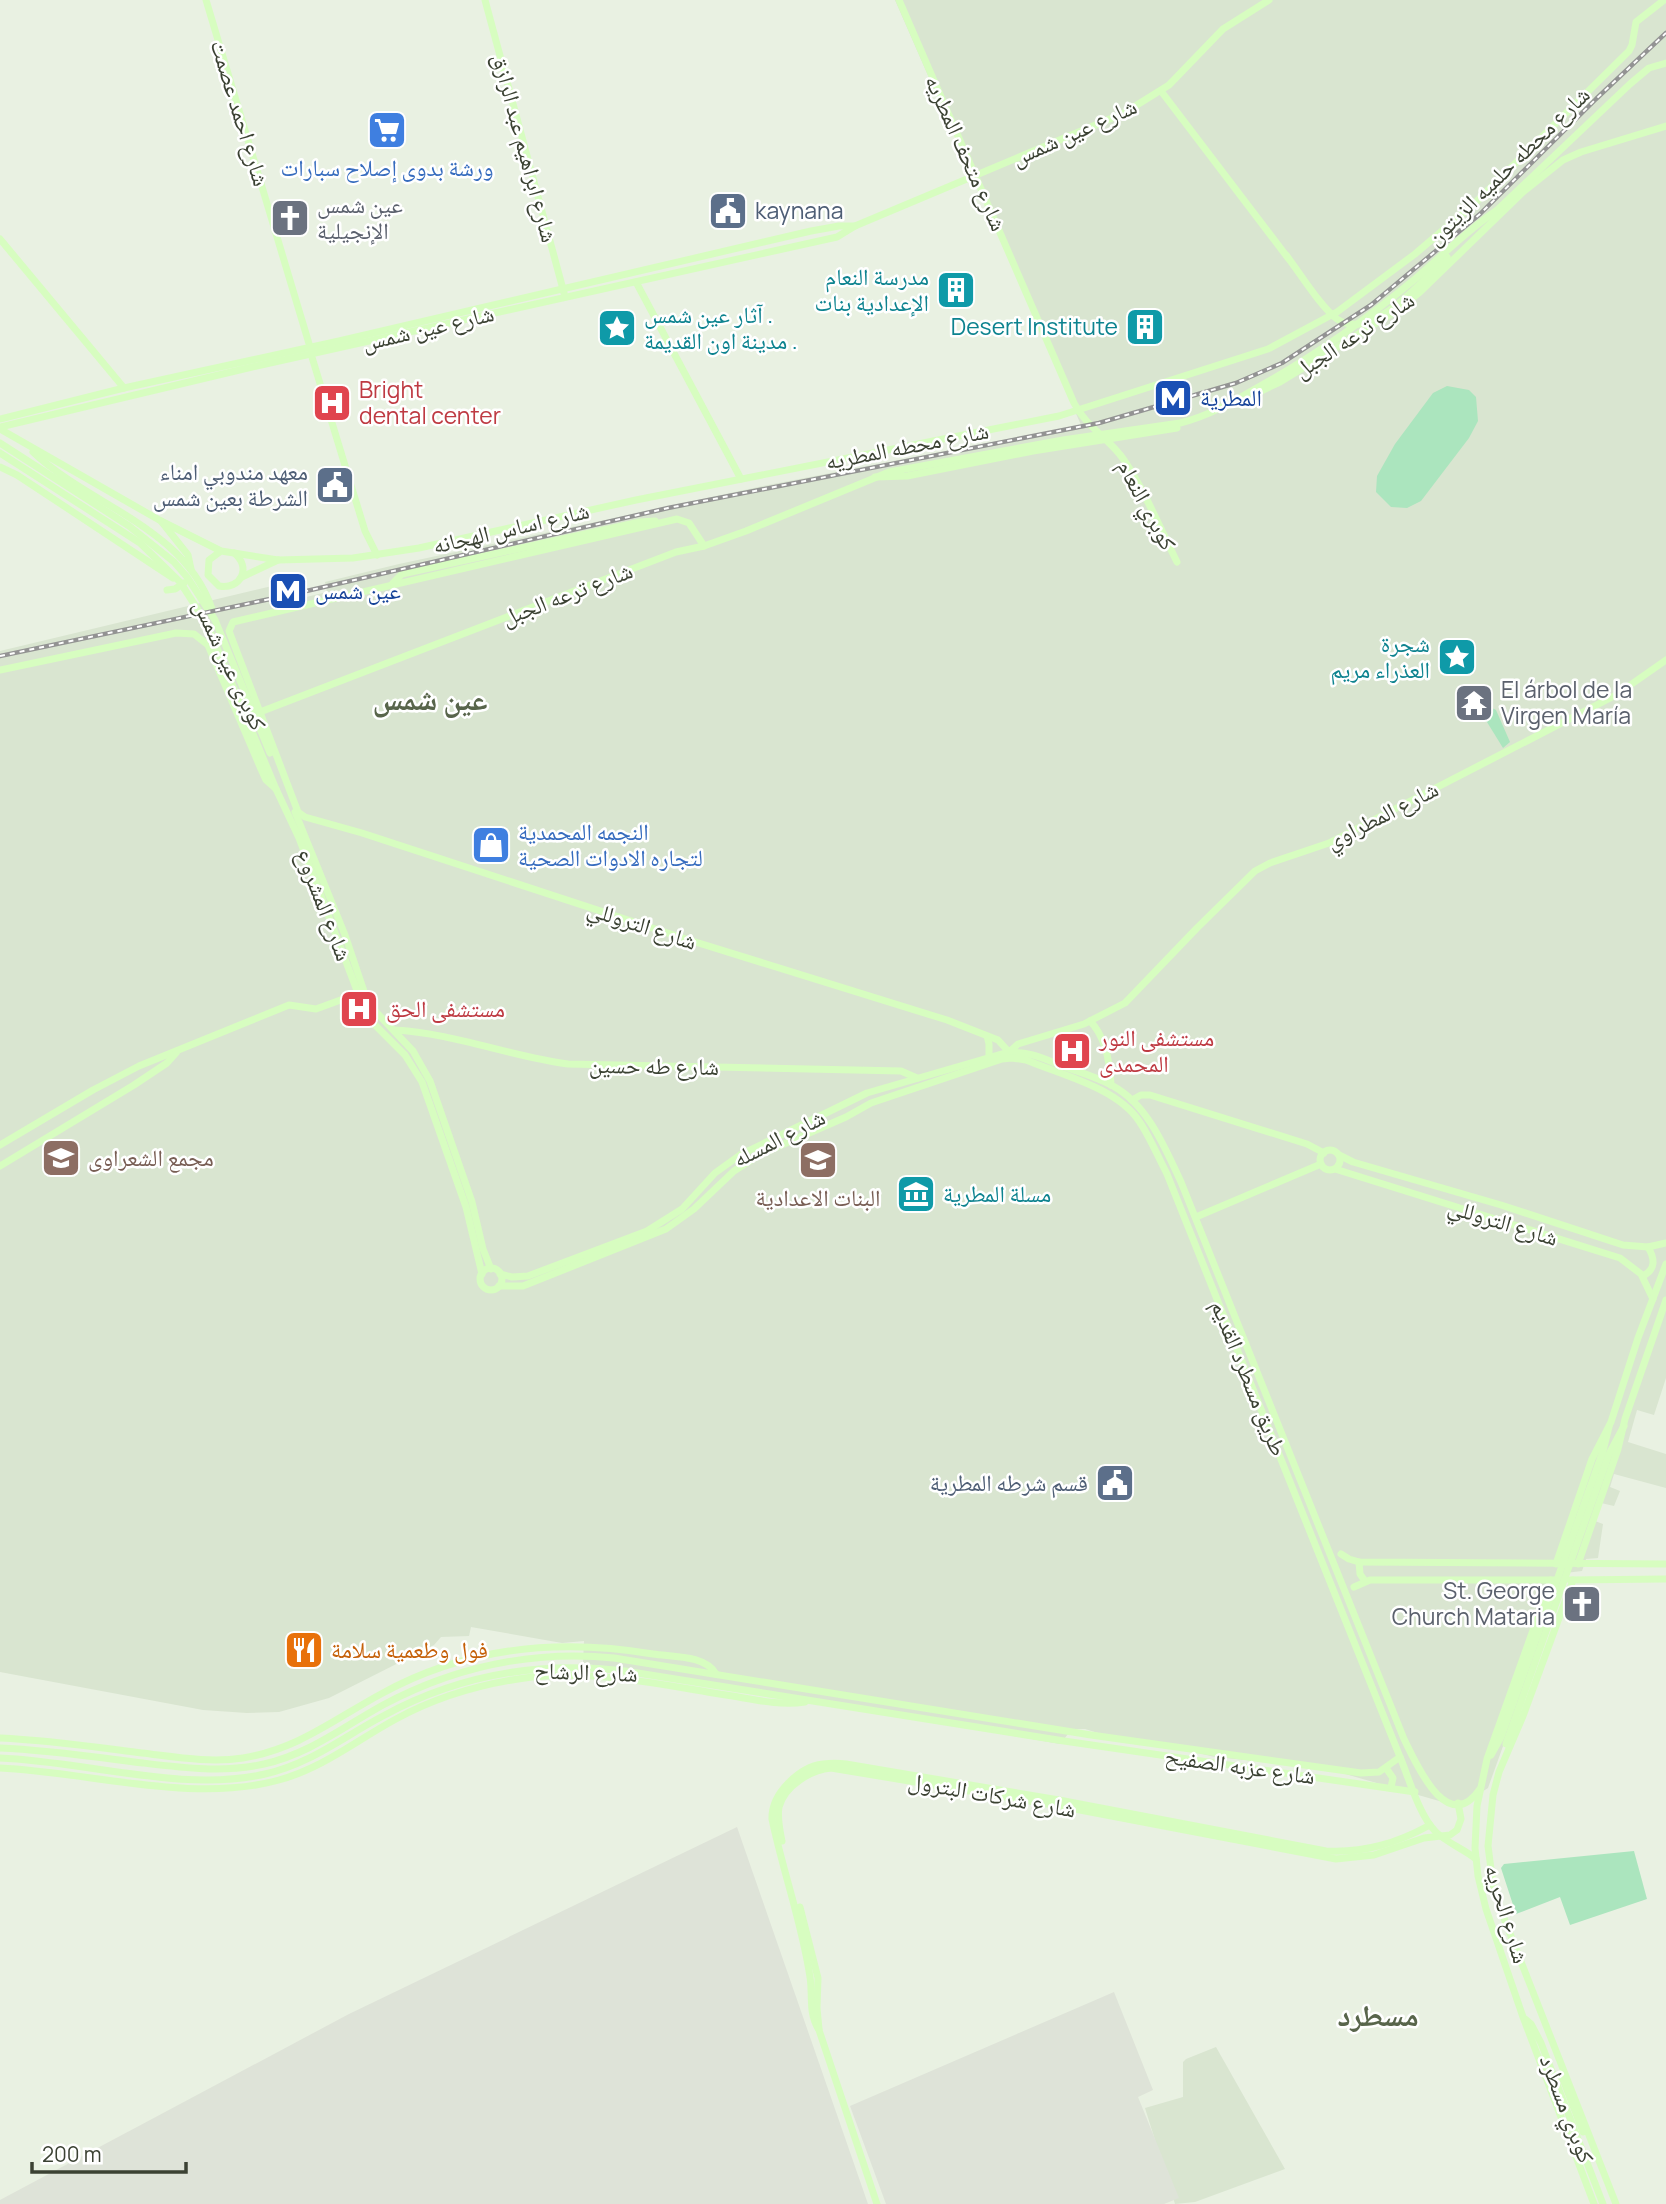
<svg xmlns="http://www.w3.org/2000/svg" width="1666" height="2204" viewBox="0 0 1666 2204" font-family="Manrope,'Noto Naskh Arabic',sans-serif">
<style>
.residential{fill:#d9e5d0}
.industrial{fill:#dee3d8}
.green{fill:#abe5be}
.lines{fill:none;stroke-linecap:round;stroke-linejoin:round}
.secondary{stroke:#d7fdc0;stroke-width:7}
.rail-casing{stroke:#939393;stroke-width:4.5}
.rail{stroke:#fff;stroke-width:2;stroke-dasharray:5;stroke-linecap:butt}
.labels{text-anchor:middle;stroke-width:5;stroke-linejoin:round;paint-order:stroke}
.street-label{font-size:23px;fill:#3b4233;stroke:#fff}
.shop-label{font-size:23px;fill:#366cbe;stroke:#fff}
.worship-label{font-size:23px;fill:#5b616d;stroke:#fff;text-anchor:start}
.service-label{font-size:23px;fill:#4e5e75;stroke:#fff;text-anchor:end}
.culture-label{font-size:23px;fill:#0d838f;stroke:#fff;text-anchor:end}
.health-label{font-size:23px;fill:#be3a42;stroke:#fff;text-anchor:start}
.transit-label{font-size:23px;fill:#164399;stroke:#fff;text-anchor:start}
.education-label{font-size:23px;fill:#785e54;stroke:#fff;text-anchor:start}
.food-label{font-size:23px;fill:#c56008;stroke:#fff;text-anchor:start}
.district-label{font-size:30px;font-weight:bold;fill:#58654b;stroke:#fff}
</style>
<rect width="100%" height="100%" fill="#e9f1e2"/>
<g class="residential">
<path d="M895,0H1666V1378L1654,1415L1637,1410L1628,1442L1666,1454V1488L1614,1474L1610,1487L1620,1491L1614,1506L1601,1503L1595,1521L1603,1524L1598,1558L1586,1559L1582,1571L1565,1573L1488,1788L1474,1797L1453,1805L1321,1767L1215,1757L1151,1742L1114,1738L1085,1729H1072L1060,1744L646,1672L618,1670L583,1663L584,1641L562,1643L471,1627L469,1636L441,1637L434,1645L329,1698L279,1712L247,1713L203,1710L0,1672V651L272,586L277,604L327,592L325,582L399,564L763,486L1081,425Z"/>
<path d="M1216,2047L1285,2169L1195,2202L1175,2204L1145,2108L1183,2097V2062L1186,2059Z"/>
</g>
<g class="industrial">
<path d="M737,1827L868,2204H0V2200L349,2014Z"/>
<path d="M1114,1992L1153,2090L1138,2097L1179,2198L1164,2204H886L850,2106Z"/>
</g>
<g class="green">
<path d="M1447,386L1469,390L1476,397L1478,421L1469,438L1421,501L1407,508L1391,507L1376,492L1377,476L1395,444L1433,393Z"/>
<path d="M1492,708L1496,710L1510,742L1503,748L1482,714Z"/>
<circle cx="917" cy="1194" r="16"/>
<path d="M1634,1851L1647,1899L1570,1925L1560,1897L1516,1914L1501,1868L1504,1864Z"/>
</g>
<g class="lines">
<g class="secondary">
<path d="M206,0L310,347"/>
<path d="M485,0L564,293"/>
<path d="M899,0L1074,403C1086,427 1110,439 1124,460C1145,491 1160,528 1177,562"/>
<path d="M1161,91L1288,258"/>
<path d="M1494,213L1630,84L1649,68L1666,63"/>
<path d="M0,239L124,388"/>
<path d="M1286,255C1300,273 1320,306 1337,319C1370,343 1425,279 1447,257"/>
<path d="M636,282L741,479"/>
<path d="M311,354L365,531L377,555"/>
<path d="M1242,400L1280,382L1396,311L1420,292L1523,192L1563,160L1581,152L1666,126"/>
<path d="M0,419L124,388L339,341L811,231L839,226H855"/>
<path d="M0,427L252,367L837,237L855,226L1124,113L1169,85L1223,29L1269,0"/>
<path d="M0,429L161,521L221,551L234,553C252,567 241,590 219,586L208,575L209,560L221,551"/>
<path d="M0,443L129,526L174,562L187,577L215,620L270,753"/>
<path d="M33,452C90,506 184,527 212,609"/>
<path d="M0,453L140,543L180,582L207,624L276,789"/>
<path d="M0,467L17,475L173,578"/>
<path d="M875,477L907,476L1033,451L1177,428"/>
<path d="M161,521L188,555L191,569"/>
<path d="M704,546L689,523L677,519L233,622L229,631L298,812L305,817L362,833L689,940L947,1020L998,1040L1009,1052L1018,1044L1084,1024L1125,1003L1197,928L1255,871L1270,863L1329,843L1616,695L1666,660"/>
<path d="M234,553L278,560L353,558L419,548L636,500L1059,416L1268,349L1337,312L1415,254L1476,202L1629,51L1632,45L1636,22L1664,0"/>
<path d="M242,577L278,560"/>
<path d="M393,583L402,574L640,522L655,521"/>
<path d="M167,590L175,589L184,583"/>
<path d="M0,670L176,633L194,634L208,645L261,769L266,780L276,789L299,838L364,1009L375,1025L405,1055L422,1082L466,1207L482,1274"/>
<path d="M260,712L676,552L704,546L746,531L889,472L1063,440L1180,423C1209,416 1236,400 1262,385C1316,355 1367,319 1415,279C1441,257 1467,230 1496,211"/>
<path d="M295,812L345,935L367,1000L377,1013L413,1051L430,1081L472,1202L483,1249L491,1269"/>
<path d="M1090,1021C1106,1037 1110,1063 1111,1085"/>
<path d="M394,1030C453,1033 509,1056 568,1064L901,1071L917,1078"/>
<path d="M987,1036L989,1044V1057"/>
<path d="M1132,1100L1141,1095H1150L1307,1144L1324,1153"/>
<path d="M0,1145L93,1090L139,1066L289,1005L316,1009L357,994"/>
<circle cx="1330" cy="1160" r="10"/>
<path d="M1339,1155L1353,1162L1501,1205L1623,1245L1648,1247L1666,1243"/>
<path d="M0,1166L134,1085L167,1063L176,1053"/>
<path d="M1335,1169L1620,1258L1641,1274L1653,1299"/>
<path d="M1196,1217L1321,1164"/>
<circle cx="491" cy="1279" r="11"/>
<path d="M500,1274L512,1277L528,1276L647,1231L682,1209L715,1173L740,1155L867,1093L1005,1053C1026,1050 1043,1058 1062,1066C1079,1072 1097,1077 1113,1086C1148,1105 1165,1148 1181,1182L1404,1739C1416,1763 1447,1837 1480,1789"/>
<path d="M1643,1276C1656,1269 1655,1259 1648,1247"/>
<path d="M499,1286H523L666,1229L694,1209L734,1171L759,1155L846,1117L871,1103L1002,1059L1012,1058L1026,1060C1062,1075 1117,1088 1139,1121C1150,1137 1158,1157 1167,1174L1400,1757C1409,1778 1419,1815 1435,1831C1445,1842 1464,1849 1476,1859"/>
<path d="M1341,1554L1349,1559L1359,1562L1666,1564"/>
<path d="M1359,1562L1360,1574L1365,1581"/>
<path d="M1556,1564L1592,1459L1611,1422L1638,1338L1666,1264"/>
<path d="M1578,1564L1618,1449L1625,1419L1666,1300"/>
<path d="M1551,1580L1487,1759L1477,1806L1475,1848L1478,1876L1486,1909L1523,2017L1594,2204"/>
<path d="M1570,1580L1666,1579"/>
<path d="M1573,1580L1523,1716L1499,1772L1493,1795L1488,1846L1493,1884L1500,1908L1616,2204"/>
<path d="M1354,1587L1370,1580H1555"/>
<path d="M0,1738C48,1740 95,1747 142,1753C176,1757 209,1763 243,1758C298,1749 333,1720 381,1694C466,1647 558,1638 653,1654C673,1657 705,1655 716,1674"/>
<path d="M1506,1744L1609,1454L1624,1426"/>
<path d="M0,1748C48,1750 95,1757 143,1763C184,1768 224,1773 264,1764C309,1754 343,1727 383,1705C454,1667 533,1650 614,1658L1091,1735L1361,1773L1379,1772L1400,1757"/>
<path d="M1491,1755L1501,1737L1603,1451L1609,1427"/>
<path d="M0,1758C83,1761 184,1793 265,1774C310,1764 343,1737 383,1716C458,1675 541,1661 625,1671L1064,1741L1415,1792"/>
<path d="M0,1768C89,1772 194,1804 279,1780C323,1768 357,1740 396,1719C438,1696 484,1683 532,1677C597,1670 662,1685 726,1695C752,1699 779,1706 805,1702"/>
<path d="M1386,1768L1393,1778L1391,1787"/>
<path d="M782,1841C780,1831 777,1818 779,1807C785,1785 811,1770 831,1768L1059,1806L1336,1859L1374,1855L1424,1838L1450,1835L1457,1830L1461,1819L1458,1803"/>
<path d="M800,1907L818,1978L817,2008L819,2029"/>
<path d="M1525,2019L1531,2024L1541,2043L1603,2204"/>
<path d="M1561,2074L1583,2132"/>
<path d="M877,2204L819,2030C808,2013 813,1996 810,1977C802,1923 783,1872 772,1819C771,1794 799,1767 823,1764C831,1763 839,1763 846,1764L1059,1800L1326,1851C1365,1853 1397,1843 1430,1825"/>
</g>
<g class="rail-casing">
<path id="rail" d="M0,656L289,595L668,508L1099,423L1236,383L1282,363L1371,305L1480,214L1596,99L1666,33"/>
</g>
<use href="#rail" class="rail"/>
</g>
<defs>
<g id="supermarket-square" transform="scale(2.0125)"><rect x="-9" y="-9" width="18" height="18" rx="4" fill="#3f7fe0" stroke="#fff"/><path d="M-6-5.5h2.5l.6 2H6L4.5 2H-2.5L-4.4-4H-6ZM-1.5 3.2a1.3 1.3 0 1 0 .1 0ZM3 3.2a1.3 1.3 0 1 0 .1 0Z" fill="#fff"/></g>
<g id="civic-square" transform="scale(2.0125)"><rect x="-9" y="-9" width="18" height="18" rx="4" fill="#5c6f8a" stroke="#fff"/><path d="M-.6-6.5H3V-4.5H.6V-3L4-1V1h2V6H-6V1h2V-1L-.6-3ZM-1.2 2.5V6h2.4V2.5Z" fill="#fff"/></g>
<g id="church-square" transform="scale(2.0125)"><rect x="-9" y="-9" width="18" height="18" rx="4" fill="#6b7280" stroke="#fff"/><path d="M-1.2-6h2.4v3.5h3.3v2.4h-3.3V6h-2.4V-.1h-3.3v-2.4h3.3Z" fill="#fff"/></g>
<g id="building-square" transform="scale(2.0125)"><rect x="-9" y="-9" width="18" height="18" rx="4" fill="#0f9aa8" stroke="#fff"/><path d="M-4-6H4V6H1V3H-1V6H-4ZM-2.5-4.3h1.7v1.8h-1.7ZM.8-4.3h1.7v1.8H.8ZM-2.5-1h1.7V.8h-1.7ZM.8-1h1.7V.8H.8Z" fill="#fff"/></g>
<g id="sight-square" transform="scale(2.0125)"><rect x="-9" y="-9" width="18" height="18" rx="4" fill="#0f9aa8" stroke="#fff"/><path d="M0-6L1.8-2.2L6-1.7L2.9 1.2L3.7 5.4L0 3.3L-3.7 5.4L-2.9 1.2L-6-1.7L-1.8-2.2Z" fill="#fff"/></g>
<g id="metro-square" transform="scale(2.0125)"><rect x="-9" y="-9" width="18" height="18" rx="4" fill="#1a4fb4" stroke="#fff"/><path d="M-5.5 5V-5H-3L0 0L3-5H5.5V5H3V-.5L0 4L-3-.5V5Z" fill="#fff"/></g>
<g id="hospital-square" transform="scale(2.0125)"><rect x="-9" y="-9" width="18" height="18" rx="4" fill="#e0444e" stroke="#fff"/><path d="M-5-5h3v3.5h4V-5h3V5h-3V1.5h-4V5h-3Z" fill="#fff"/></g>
<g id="temple-square" transform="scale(2.0125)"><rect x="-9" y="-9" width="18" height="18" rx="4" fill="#6b7280" stroke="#fff"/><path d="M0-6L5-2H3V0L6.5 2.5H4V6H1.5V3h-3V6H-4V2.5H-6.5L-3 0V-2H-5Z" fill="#fff"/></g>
<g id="shop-square" transform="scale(2.0125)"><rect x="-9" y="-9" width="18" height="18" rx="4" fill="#3f7fe0" stroke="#fff"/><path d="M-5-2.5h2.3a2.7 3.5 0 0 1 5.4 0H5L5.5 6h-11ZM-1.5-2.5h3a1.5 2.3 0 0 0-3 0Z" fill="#fff"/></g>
<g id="school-square" transform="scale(2.0125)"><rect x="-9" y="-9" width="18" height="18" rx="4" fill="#8d6e63" stroke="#fff"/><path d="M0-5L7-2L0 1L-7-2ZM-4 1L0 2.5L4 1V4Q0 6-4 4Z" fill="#fff"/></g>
<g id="museum-square" transform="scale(2.0125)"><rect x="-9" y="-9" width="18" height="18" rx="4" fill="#0f9aa8" stroke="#fff"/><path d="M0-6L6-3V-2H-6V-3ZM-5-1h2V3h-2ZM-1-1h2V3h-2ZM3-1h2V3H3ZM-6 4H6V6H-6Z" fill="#fff"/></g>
<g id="restaurant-square" transform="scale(2.0125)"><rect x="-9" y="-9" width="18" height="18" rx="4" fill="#e8710a" stroke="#fff"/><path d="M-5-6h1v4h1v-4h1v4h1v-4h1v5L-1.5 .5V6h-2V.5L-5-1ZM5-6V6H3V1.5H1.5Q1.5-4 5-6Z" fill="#fff"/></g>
</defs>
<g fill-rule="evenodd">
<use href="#supermarket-square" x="387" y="130"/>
<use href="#civic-square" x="728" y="211"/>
<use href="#church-square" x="290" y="218"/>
<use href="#building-square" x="956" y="290"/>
<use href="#building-square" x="1145" y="327"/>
<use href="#sight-square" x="617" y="328"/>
<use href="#metro-square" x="1173" y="398"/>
<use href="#hospital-square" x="332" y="403"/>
<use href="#civic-square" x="335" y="485"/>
<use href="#metro-square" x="288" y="591"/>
<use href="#sight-square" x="1457" y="657"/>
<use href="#temple-square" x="1474" y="703"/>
<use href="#shop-square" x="491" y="845"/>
<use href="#hospital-square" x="359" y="1009"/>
<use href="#hospital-square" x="1072" y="1051"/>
<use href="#school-square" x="61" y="1158"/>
<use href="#school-square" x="818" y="1160"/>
<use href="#museum-square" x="916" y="1194"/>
<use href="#civic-square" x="1115" y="1483"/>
<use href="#church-square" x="1582" y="1604"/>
<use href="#restaurant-square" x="304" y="1650"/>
</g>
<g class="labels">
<g class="street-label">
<text transform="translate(240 113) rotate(73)" y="8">شارع احمد عصمت</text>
<text transform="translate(1074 132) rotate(-24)" y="8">شارع عين شمس</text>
<text transform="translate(525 148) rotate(75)" y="8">شارع ابراهيم عبد الرازق</text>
<text transform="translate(966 153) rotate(66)" y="8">شارع متحف المطريه</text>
<text transform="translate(1508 166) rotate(-44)" y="8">شارع محطه حلميه الزيتون</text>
<text transform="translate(428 328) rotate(-13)" y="8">شارع عين شمس</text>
<text transform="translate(1354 335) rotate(-33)" y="8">شارع ترعه الجبل</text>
<text transform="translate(907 446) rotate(-11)" y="8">شارع محطه المطريه</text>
<text transform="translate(1147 505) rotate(62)" y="8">كوبري النعام</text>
<text transform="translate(511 528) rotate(-13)" y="8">شارع اساس الهجانه</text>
<text transform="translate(567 594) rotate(-21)" y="8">شارع ترعه الجبل</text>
<text transform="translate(230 665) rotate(65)" y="8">كوبرى عين شمس</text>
<text transform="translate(1382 815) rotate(-27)" y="8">شارع المطراوي</text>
<text transform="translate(324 905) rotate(69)" y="8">شارع المشروع</text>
<text transform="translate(642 925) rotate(18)" y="8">شارع التروللي</text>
<text transform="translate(654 1066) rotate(1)" y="8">شارع طه حسين</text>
<text transform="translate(779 1138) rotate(-27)" y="8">شارع المسله</text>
<text transform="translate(1503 1222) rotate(17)" y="8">شارع التروللي</text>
<text transform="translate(1249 1378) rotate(68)" y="8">طريق مسطرد القديم</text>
<text transform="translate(586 1672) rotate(2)" y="8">شارع الرشاح</text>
<text transform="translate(1240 1766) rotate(8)" y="8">شارع عزبه الصفيح</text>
<text transform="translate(992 1795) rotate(10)" y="8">شارع شركات البترول</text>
<text transform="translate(1507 1914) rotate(73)" y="8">شارع الحريه</text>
<text transform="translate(1567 2109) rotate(69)" y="8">كوبري مسطرد</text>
</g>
<g class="shop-label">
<text x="387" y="176">ورشة بدوى إصلاح سبارات</text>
<text x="518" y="840" text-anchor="start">النجمه المحمدية<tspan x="518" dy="26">لتجاره الادوات الصحية</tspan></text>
</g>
<g class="worship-label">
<text x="317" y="213">عين شمس<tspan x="317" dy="26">الإنجيلية</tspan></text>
<text x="1501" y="698">El árbol de la<tspan x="1501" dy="26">Virgen María</tspan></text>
<text x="1555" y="1599" text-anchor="end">St. George<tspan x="1555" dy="26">Church Mataria</tspan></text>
</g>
<g class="service-label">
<text x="755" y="219" text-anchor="start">kaynana</text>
<text x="308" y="480">معهد مندوبي امناء<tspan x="308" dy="26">الشرطة بعين شمس</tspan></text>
<text x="1088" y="1491">قسم شرطه المطرية</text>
</g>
<g class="culture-label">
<text x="929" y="285">مدرسة النعام<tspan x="929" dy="26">الإعدادية بنات</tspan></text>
<text x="644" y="323" text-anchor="start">آثار عين شمس .<tspan x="644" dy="26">مدينة اون القديمة .</tspan></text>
<text x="1118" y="335">Desert Institute</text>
<text x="1430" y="652">شجرة<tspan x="1430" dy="26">العذراء مريم</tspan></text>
<text x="943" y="1202" text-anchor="start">مسلة المطرية</text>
</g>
<g class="health-label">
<text x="359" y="398">Bright<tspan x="359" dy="26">dental center</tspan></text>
<text x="386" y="1017">مستشفى الحق</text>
<text x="1099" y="1046">مستشفى النور<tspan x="1099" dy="26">المحمدى</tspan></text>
</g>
<g class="transit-label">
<text x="1200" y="406">المطرية</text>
<text x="315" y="599">عين شمس</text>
</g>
<g class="education-label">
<text x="88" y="1166">مجمع الشعراوى</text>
<text x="818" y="1206" text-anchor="middle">البنات الاعدادية</text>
</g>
<g class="food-label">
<text x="331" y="1658">فول وطعمية سلامة</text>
</g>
<g class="district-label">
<text x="430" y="710">عين شمس</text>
<text x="1378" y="2026">مسطرد</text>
</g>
</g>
<path d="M32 2162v10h154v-10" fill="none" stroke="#3b4233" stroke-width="3.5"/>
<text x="42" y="2162" font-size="21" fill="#3b4233" stroke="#ffffff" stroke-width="5" paint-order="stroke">200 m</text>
</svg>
